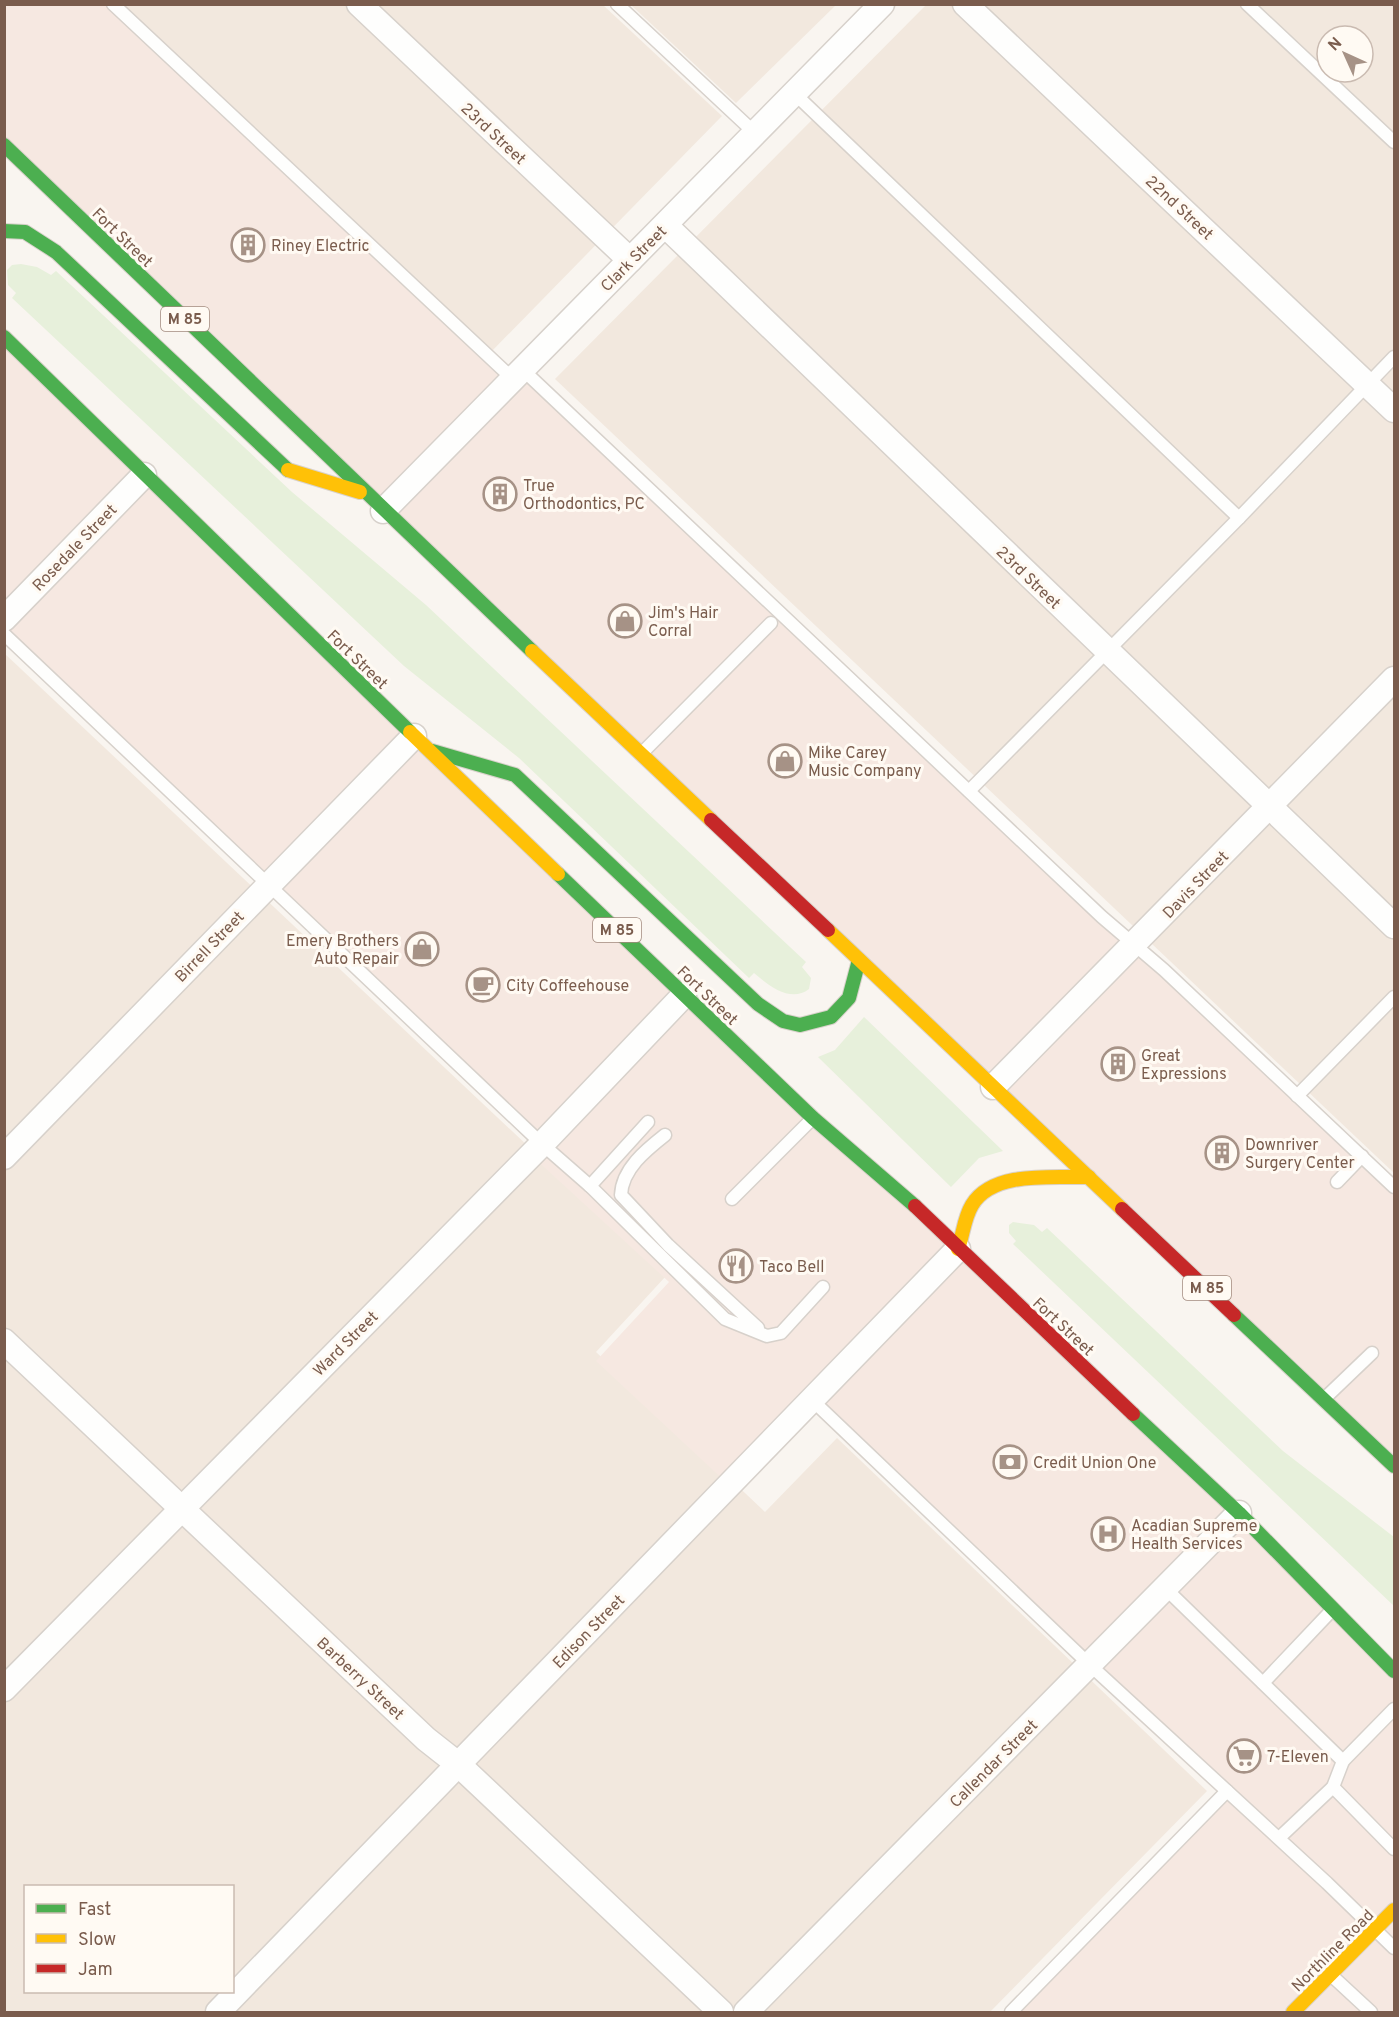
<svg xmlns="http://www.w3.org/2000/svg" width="1399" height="2017" viewBox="0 0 1399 2017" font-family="Overpass,sans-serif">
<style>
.residential{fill:#f2e8de;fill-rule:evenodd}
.commercial{fill:#f6e8e1}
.green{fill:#e7f0db}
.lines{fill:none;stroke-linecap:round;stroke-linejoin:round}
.lane-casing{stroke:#d7d1cb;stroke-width:15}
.street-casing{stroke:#d7d1cb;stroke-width:27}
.fast-casing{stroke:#d9d2cb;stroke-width:16}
.slow-casing{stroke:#d9d2cb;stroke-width:16}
.jam-casing{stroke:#d9d2cb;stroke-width:16}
.lane{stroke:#fefefd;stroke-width:12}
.street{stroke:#fefefd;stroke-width:24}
.fast{stroke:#4caf50;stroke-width:14}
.slow{stroke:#ffc107;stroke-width:14}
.jam{stroke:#c62828;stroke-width:14}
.labels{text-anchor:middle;stroke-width:6;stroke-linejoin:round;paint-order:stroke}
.shield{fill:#fffaf3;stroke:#a28b7f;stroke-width:1.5}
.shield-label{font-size:15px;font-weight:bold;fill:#7a5c4d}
.street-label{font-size:16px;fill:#7a5c4d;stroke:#fffaf3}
.poi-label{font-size:16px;fill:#7a5c4d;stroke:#fffaf3;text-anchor:start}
</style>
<rect width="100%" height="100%" fill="#f9f5f0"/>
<g class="residential">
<path d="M123,5H603L722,116L491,352Z"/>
<path d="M631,5H836L736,103Z"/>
<path d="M926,5H1394V1173L555,379ZM1327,36H1363V72H1327Z"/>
<path d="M4,653L666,1276L596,1352L765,1512L837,1438L1207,1791L990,2012H5ZM26,1886H232V1992H26Z"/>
</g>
<g class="commercial">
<path d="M4,5H113L512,378L522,369L1394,1187V1466L5,146Z"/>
<path d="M4,338L1394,1671V2012H1011L1227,1792L811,1399L729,1485L596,1361L669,1282L531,1155L541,1145L5,634Z"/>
</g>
<g class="green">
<path d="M21,264L37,267L51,275L56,271L292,492L426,605L806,962L802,967L811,978L809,989C791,1003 769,986 754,973L749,978L519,758L404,666L12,298L16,293L8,285L7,270L12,265Z"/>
<path d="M864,1017L1003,1151L979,1158L951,1187L818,1057L835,1050Z"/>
<path d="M1013,1222L1034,1225L1042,1232L1047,1228L1283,1451L1394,1537V1606L1013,1244L1016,1241L1009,1233V1225Z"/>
</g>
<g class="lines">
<g class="lane-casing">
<g id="lane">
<path d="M113,4L513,379"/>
<path d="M617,4L756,134"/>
<path d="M1247,4L1394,142"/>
<path d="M795,94L1239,518L1394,357"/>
<path d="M522,369L1102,917L1164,970L1394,1187"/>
<path d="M4,634L542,1144L590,1186L725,1319L767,1336L781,1333L823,1287"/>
<path d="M642,753L771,623"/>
<path d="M969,791L1239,518"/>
<path d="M1297,1096L1394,997"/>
<path d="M665,1135C646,1150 622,1169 621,1195L668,1245L758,1328"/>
<path d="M1337,1182L1362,1156"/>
<path d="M590,1186L648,1122"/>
<path d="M732,1199L812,1119"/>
<path d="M1325,1398L1372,1353"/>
<path d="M811,1399L1090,1665L1327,1883L1394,1948"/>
<path d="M1165,1588L1343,1761L1394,1709"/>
<path d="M1263,1683L1333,1609"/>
<path d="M1343,1761L1333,1787L1394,1849"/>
<path d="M1279,1838L1333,1787"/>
<path d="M1331,1975L1371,2012"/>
<path d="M1011,2012L1227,1791"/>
</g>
</g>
<g class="street-casing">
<g id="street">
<path d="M359,4L630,260"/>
<path d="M965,4L1394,410"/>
<path d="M666,226L1394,926"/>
<path d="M383,511L882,4"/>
<path d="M4,619L144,475"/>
<path d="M993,1087L1394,679"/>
<path d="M4,1157L414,736"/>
<path d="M4,1341L426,1739L459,1765L721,2012"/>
<path d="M4,1689L542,1144L684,995"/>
<path d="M218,2012L958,1249"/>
<path d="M746,2012L1239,1513"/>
</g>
</g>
<g class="fast-casing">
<g id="fast">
<path d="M4,145L532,651"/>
<path d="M4,231L25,232L56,252L288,470"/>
<path d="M4,337L410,732"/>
<path d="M432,751L515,775L758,1004L783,1021L800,1025L831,1017L849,998L859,960"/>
<path d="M558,874L813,1118L915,1206"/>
<path d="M1234,1315L1394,1466"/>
<path d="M1133,1414L1239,1513L1394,1671"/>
</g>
</g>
<g class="slow-casing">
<g id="slow">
<path d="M288,470L360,492"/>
<path d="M532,651L711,820"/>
<path d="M410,732L558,874"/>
<path d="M828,930L1122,1209"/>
<path d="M958,1249C963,1235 964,1218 972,1205C993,1170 1054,1178 1089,1177"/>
<path d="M1293,2012L1394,1910"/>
</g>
</g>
<g class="jam-casing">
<g id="jam">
<path d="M711,820L828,930"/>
<path d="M915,1206L1133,1414"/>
<path d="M1122,1209L1234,1315"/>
</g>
</g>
<use href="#lane" class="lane"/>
<use href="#street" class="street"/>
<use href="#fast" class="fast"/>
<use href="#slow" class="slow"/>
<use href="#jam" class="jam"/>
</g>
<defs>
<g id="building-ring" transform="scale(1.725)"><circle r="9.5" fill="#fffaf3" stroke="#a69286" stroke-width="1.5"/><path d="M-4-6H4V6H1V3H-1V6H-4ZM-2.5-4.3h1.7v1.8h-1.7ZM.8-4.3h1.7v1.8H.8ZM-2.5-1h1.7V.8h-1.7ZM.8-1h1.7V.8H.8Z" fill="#a69286"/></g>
<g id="shop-ring" transform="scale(1.725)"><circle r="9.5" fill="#fffaf3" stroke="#a69286" stroke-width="1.5"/><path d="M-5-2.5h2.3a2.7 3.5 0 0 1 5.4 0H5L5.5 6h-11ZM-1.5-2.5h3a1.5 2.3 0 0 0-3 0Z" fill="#a69286"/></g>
<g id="cafe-ring" transform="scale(1.725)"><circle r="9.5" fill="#fffaf3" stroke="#a69286" stroke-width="1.5"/><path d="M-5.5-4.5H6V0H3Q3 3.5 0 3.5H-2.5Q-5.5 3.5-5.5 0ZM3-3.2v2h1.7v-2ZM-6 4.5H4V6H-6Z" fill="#a69286"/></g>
<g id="restaurant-ring" transform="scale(1.725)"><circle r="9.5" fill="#fffaf3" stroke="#a69286" stroke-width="1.5"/><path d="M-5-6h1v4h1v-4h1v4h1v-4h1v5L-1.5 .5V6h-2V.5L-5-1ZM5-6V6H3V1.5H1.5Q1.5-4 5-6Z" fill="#a69286"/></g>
<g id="bank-ring" transform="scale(1.725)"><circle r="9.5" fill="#fffaf3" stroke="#a69286" stroke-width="1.5"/><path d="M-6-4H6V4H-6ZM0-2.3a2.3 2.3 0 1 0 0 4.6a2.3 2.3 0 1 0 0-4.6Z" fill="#a69286"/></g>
<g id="hospital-ring" transform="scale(1.725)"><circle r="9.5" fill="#fffaf3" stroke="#a69286" stroke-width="1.5"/><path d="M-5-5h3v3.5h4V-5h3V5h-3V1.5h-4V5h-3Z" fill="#a69286"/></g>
<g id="supermarket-ring" transform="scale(1.725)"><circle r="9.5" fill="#fffaf3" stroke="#a69286" stroke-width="1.5"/><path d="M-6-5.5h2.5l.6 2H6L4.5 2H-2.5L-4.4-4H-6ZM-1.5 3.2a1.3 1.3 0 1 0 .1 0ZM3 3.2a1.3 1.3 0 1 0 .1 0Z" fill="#a69286"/></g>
</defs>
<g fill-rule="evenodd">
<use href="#building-ring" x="248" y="245"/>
<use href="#building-ring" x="500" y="494"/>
<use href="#shop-ring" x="625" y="621"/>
<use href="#shop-ring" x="785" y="761"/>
<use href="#shop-ring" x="422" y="949"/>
<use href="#cafe-ring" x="483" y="985"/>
<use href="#building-ring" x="1118" y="1064"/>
<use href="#building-ring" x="1222" y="1153"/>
<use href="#restaurant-ring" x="736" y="1266"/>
<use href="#bank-ring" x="1010" y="1462"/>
<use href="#hospital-ring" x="1108" y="1534"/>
<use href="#supermarket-ring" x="1244" y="1756"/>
</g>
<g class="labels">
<g class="shield">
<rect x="161" y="307" width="48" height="24" rx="4.5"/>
<rect x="593" y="918" width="48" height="24" rx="4.5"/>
<rect x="1183" y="1276" width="48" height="24" rx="4.5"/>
</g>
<g class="shield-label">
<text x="185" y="324">M 85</text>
<text x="617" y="935">M 85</text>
<text x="1207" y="1293">M 85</text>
</g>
<g class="street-label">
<text transform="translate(494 133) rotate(43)" y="6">23rd Street</text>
<text transform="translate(1180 207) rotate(43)" y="6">22nd Street</text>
<text transform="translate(123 237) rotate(44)" y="6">Fort Street</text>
<text transform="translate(633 258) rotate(-45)" y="6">Clark Street</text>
<text transform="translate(74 547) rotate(-46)" y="6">Rosedale Street</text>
<text transform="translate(1029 577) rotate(44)" y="6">23rd Street</text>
<text transform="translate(358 659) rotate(44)" y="6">Fort Street</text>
<text transform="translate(1195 884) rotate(-46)" y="6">Davis Street</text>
<text transform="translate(209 946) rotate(-46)" y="6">Birrell Street</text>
<text transform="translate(708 995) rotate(44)" y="6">Fort Street</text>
<text transform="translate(1064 1326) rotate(43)" y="6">Fort Street</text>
<text transform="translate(345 1343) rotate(-45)" y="6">Ward Street</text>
<text transform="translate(588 1631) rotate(-46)" y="6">Edison Street</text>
<text transform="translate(361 1678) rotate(43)" y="6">Barberry Street</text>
<text transform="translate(993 1763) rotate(-45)" y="6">Callendar Street</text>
<text transform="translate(1332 1950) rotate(-45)" y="6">Northline Road</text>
</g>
<g class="poi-label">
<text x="271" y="251">Riney Electric</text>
<text x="523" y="491">True<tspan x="523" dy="18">Orthodontics, PC</tspan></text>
<text x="648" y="618">Jim's Hair<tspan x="648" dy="18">Corral</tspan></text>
<text x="808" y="758">Mike Carey<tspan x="808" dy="18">Music Company</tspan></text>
<text x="399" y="946" text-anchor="end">Emery Brothers<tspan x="399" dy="18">Auto Repair</tspan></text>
<text x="506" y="991">City Coffeehouse</text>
<text x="1141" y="1061">Great<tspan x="1141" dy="18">Expressions</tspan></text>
<text x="1245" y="1150">Downriver<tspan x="1245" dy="18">Surgery Center</tspan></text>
<text x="759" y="1272">Taco Bell</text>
<text x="1033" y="1468">Credit Union One</text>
<text x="1131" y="1531">Acadian Supreme<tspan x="1131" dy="18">Health Services</tspan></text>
<text x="1267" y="1762">7-Eleven</text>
</g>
</g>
<rect width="1399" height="2017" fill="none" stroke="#7a5c4d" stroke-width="12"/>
<rect x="24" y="1885" width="210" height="108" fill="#fffaf3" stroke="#cabbb1" stroke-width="1.5"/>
<rect x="36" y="1904" width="30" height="9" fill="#4caf50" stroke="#cabbb1" stroke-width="1.5"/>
<text x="78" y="1915" font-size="18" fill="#7a5c4d">Fast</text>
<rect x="36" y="1934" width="30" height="9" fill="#ffc107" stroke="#cabbb1" stroke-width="1.5"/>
<text x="78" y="1945" font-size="18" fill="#7a5c4d">Slow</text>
<rect x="36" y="1964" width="30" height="9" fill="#c62828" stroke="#cabbb1" stroke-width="1.5"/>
<text x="78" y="1975" font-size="18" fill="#7a5c4d">Jam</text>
<g transform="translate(1345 54) rotate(315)"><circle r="28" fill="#fffaf3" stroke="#cabbb1" stroke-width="1.5"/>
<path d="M0-4.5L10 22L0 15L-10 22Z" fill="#a69286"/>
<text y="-9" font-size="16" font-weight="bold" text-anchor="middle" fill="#7a5c4d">N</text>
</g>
</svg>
